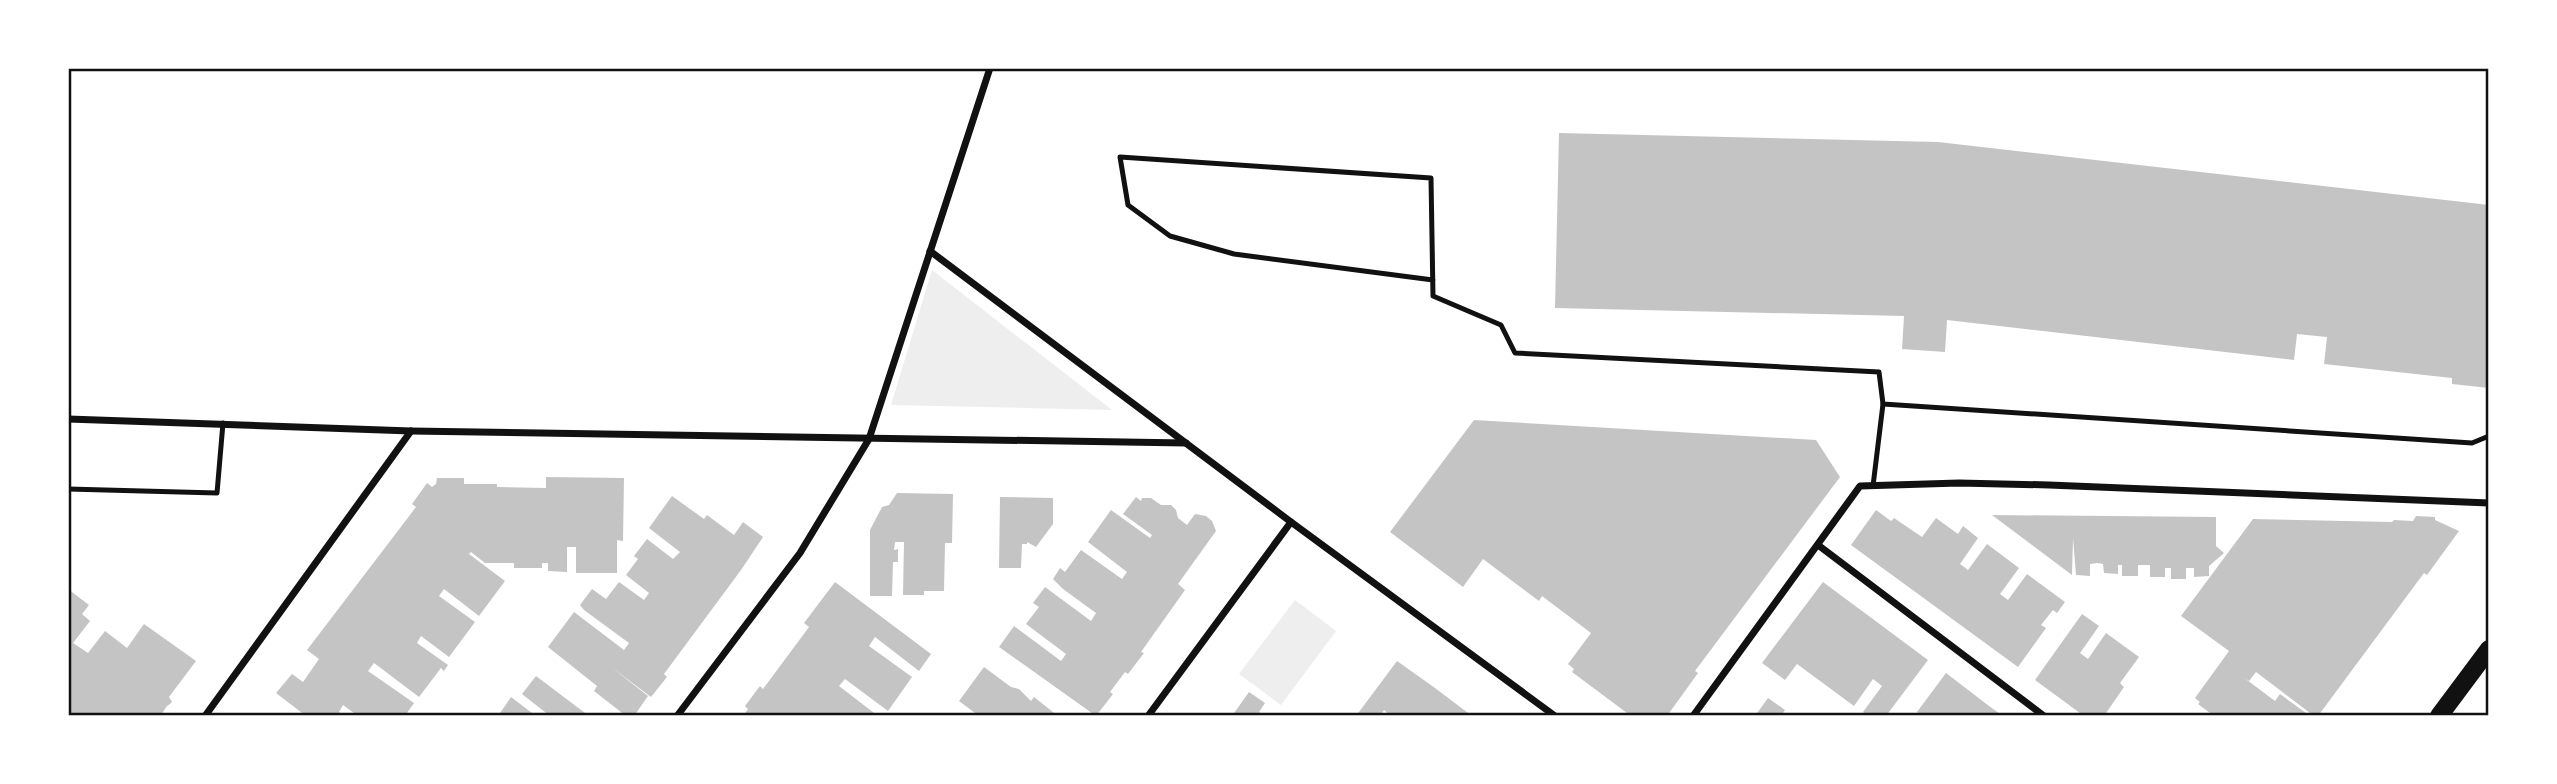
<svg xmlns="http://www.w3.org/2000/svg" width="2557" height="784" viewBox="0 0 2557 784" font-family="Jost,sans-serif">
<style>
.green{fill:#eee}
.building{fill:#c4c4c4}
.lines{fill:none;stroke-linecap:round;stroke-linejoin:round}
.service{stroke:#111;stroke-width:5}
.minor{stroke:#111;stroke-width:7}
.primary{stroke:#111;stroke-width:18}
.neatline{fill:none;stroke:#111;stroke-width:2.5}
</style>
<rect width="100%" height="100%" fill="#fff"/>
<g class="green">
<path d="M932,270L1112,410L891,405Z"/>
<path d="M1295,600L1336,631L1281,705L1239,674Z"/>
</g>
<g class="building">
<path d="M1559,133L1938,142L2489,205V388L2452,384V378L2324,364L2327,337L2297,334L2294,360L1947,320L1945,352L1902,349L1904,316L1555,308Z"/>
<path d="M1474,420L1816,440L1840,477L1695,671L1698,673L1667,716H1631L1572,672L1574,669L1568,664L1591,633L1542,596L1539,601L1483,559L1463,587L1390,532Z"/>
<path d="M546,477L624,478L623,541L617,540V573H576V547H567V572L548,571V563H542V568H514V563H485L471,552L469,554L505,581L479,616L444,589L439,596L475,622L449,657L421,636L417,643L448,665L444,671L441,668L419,697L374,663L368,671L414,703L405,716H358L343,705L339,712L344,716H306L276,693L292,674L303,682L319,659L307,650L413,511L416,507L412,504L427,483L432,487L436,484L437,478H464V484H497V487L546,488Z"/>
<path d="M897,493L953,494L952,543H945L944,591H924V595H903L904,542H895L894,550L898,549V562H893L892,596H870V530L882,507L889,505Z"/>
<path d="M672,496L704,519L707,515L734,535L743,522L763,537L741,570L664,674L667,677L651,697L610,666L648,696L634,716H626L594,691L597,686L548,647L574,612L624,650L629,643L584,610L580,605L592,589L606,599L619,582L644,600L649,593L626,575L638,559L634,556L647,539L673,559L680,552L649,528Z"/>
<path d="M1000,497L1053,498V524L1036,547L1027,542V544H1022L1021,568H999Z"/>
<path d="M1136,497L1141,501L1142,498H1151L1161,505H1171L1176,510L1178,518L1187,525L1195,514L1206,516L1212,521L1216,531L1178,584L1185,590L1141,652L1144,653L1128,674L1125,672L1110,692L1113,694L1096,716L999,647L1014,626L1061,661L1066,654L1026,624L1039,607L1033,603L1045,587L1091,621L1096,613L1063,589L1053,579L1060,568L1065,572L1081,550L1122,579L1127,572L1088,542L1111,510L1150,538L1152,535L1123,514Z"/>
<path d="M1876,510L1891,521L1894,518L1922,537L1936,518L1958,534L1963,526L1978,538L1960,564L1968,570L1987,544L2019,568L2000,594L2008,600L2027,574L2065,602L2057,613L2053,610L2041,625L2046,628L2018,667L1851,545Z"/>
<path d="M1992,515L2216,517V546L2224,553L2209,566V576L2194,577V568H2186V579H2171V568H2165V577H2150V565H2138V576H2122V565H2118V574L2104,573L2103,564L2097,563L2090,564V576L2076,575L2073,538L2072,575Z"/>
<path d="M2416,516L2435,517V520L2459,531L2427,575L2424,573L2318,716H2314L2256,672L2249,681L2243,677L2275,701L2280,694L2310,716H2214L2198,704L2200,702L2195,698L2229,651L2181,616L2253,519L2392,522L2394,520L2413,521Z"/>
<path d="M835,582L931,654L919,671L875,637L869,646L912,677L888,711L845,679L839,686L878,716H743L748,709L745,706L760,686L763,689L809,627L804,623Z"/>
<path d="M1823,582L1928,660L1886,716H1868L1863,712L1882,686L1873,679L1854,706L1797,664L1785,680L1762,663Z"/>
<path d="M68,589L89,605L82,614L90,621L73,643L88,653L105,631L127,648L144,624L196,661L169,697L172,702L170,704L167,706L160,716H68Z"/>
<path d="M2082,614L2099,626L2080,653L2088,659L2106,633L2139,657L2120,683L2124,687L2104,716H2084L2035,680Z"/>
<path d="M1397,661L1435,688L1472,716H1391L1384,710L1380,716H1356Z"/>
<path d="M984,667L1011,687L1019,689L1031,701L1034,697L1058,716H979L959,701Z"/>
<path d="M1946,673L1989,706L2003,716H1922L1917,712Z"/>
<path d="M536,676L589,716H550L522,694Z"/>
<path d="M1249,692L1265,703L1259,712L1265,716H1232Z"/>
<path d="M511,697L536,716H498Z"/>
<path d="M1768,698L1785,710L1781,716H1755Z"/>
</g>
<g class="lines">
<g class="service">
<path d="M1433,280L1234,254L1170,236L1128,205L1120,157L1431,178L1433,296L1501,325L1515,353L1879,372L1883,404L2472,443L2489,436"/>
<path d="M1873,486L1883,404"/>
<path d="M68,489L217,493L223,423"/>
</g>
<g class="minor">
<path d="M930,251L1291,522L1555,716"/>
<path d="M68,419L411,431L1186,443"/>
<path d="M1818,545L2044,716"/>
<path d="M205,716L411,431"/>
<path d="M677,716L800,553L869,439L990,68"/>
<path d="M1148,716L1291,522"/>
<path d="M1693,716L1860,486L1959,483L2049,485L2489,503"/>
</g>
<path class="primary" d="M2439,716L2489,649"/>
</g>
<rect width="2557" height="784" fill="none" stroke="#ffffff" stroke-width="140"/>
<rect x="70" y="70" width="2417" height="644" class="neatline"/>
</svg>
